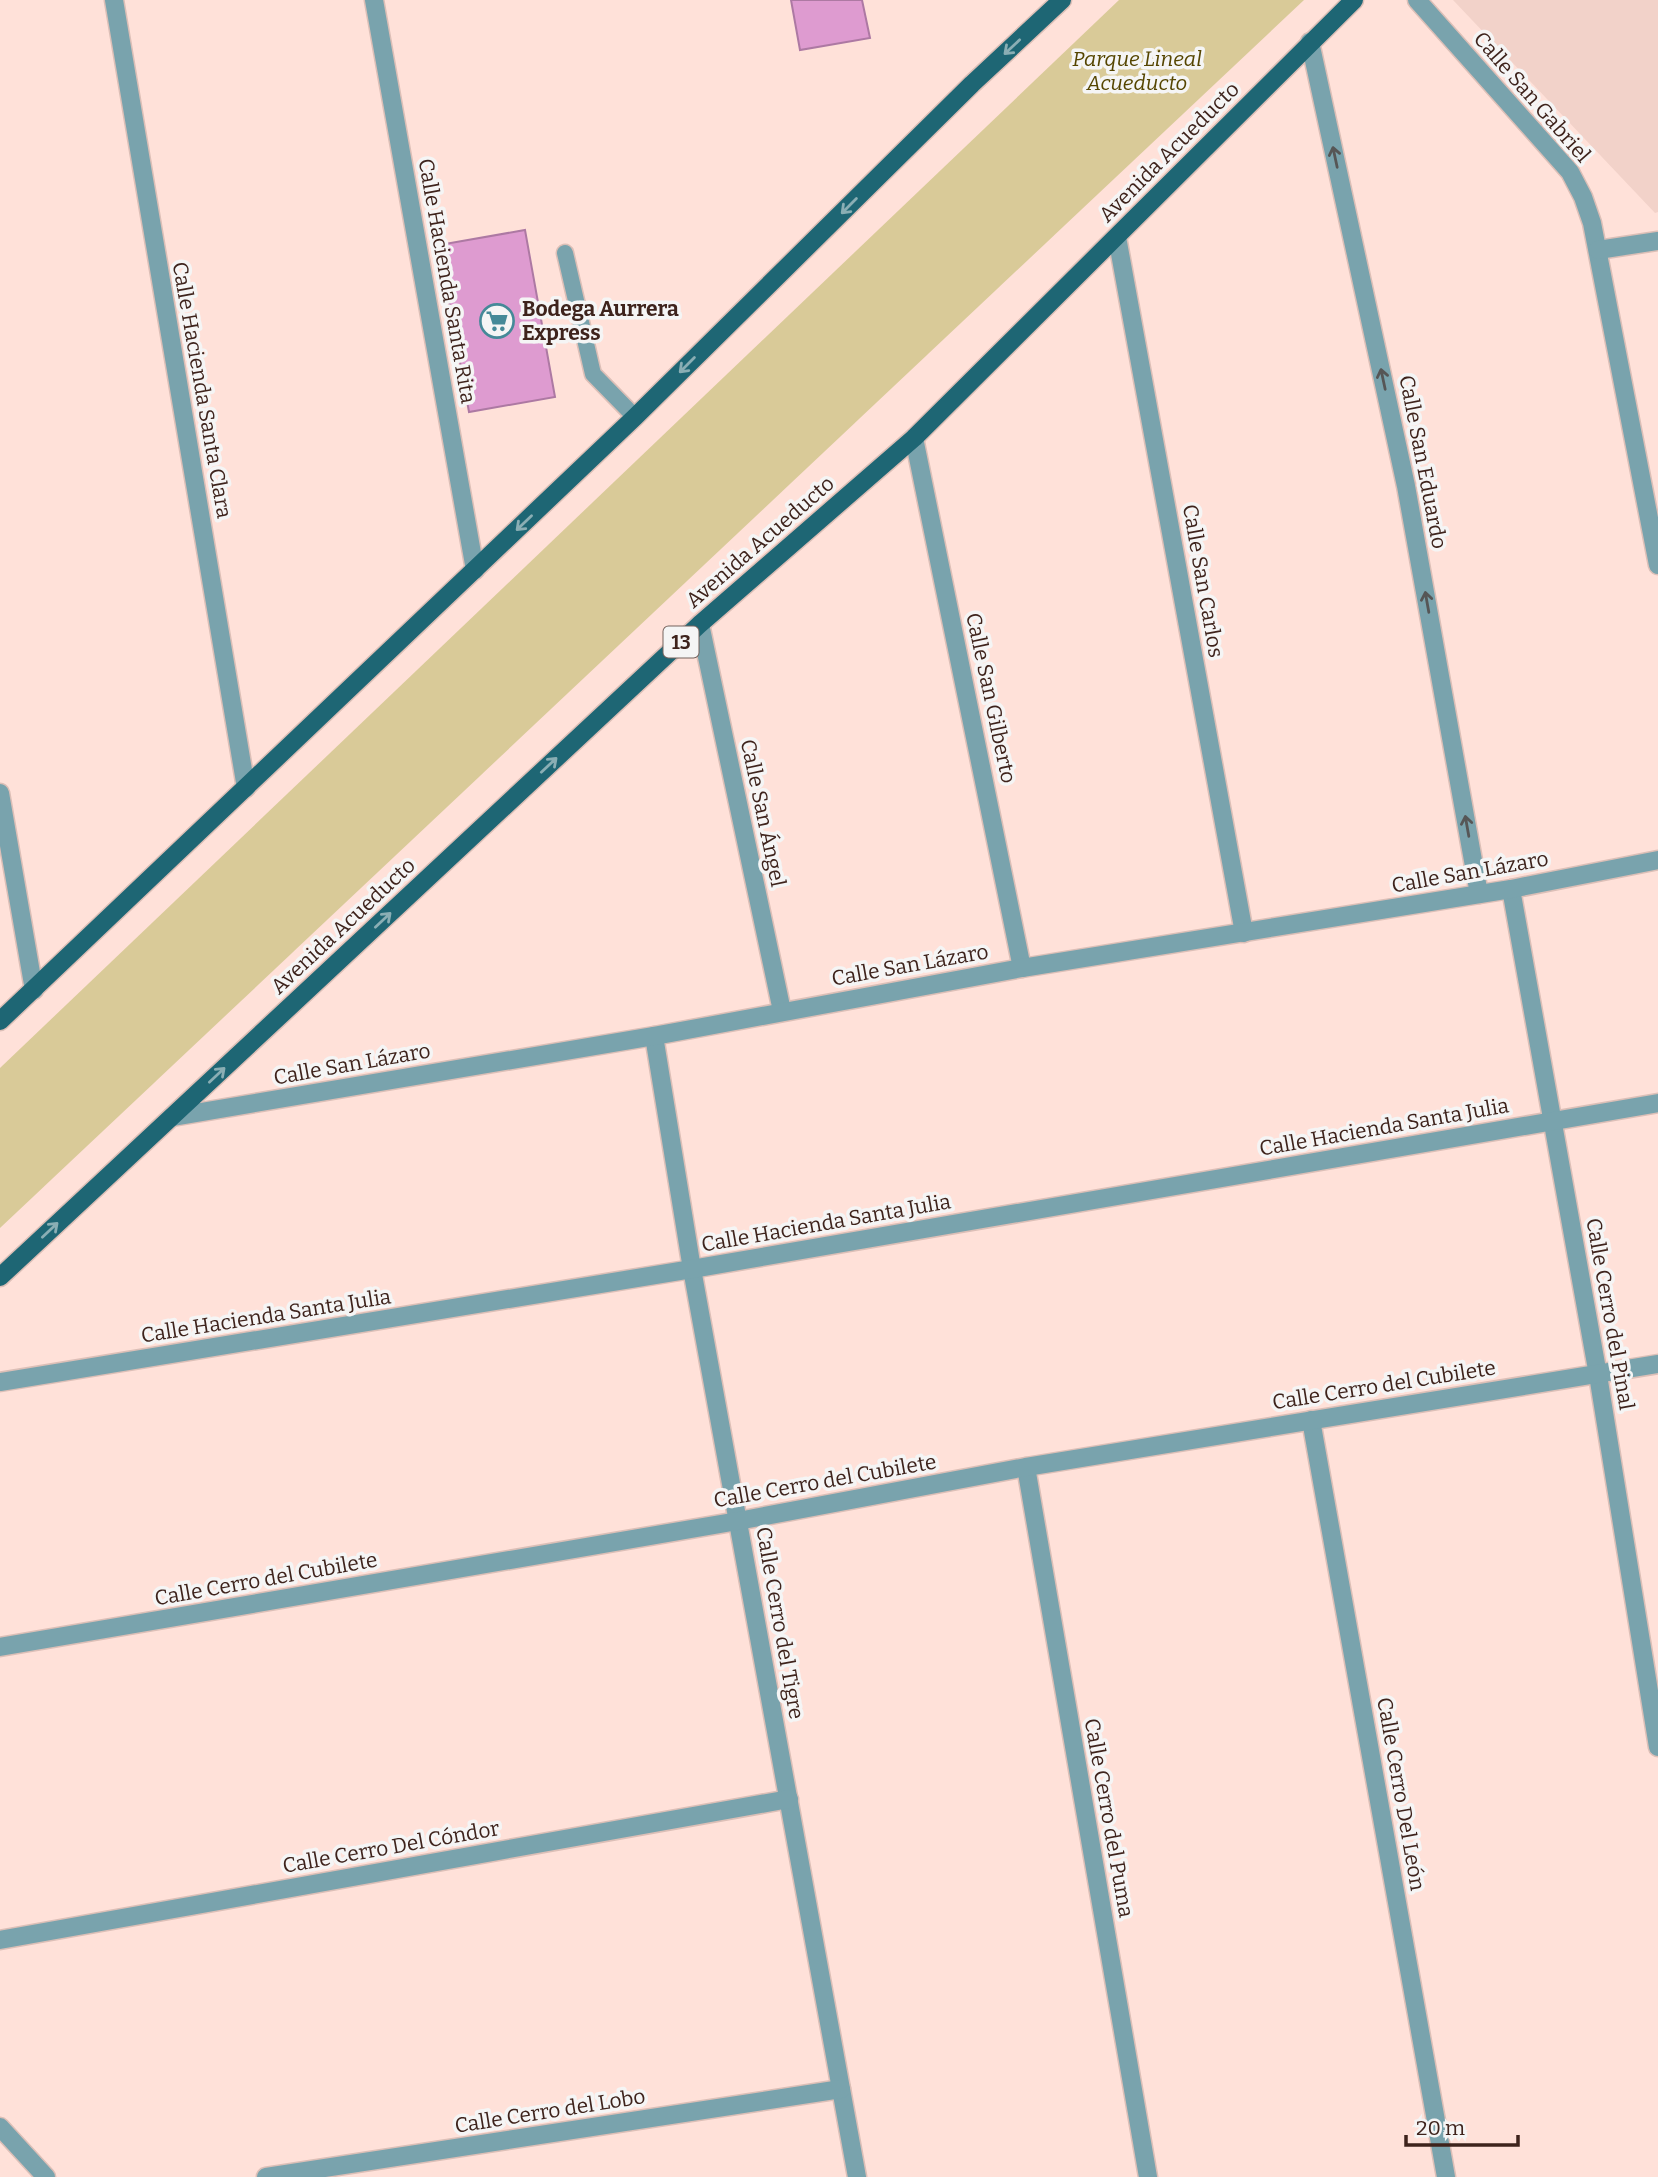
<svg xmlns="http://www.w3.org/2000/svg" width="1658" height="2177" viewBox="0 0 1658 2177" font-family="Bitter,serif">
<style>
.built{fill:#f2d2c9}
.green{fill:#d9ca98}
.building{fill:#de9bd0;stroke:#ad79a3;stroke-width:2}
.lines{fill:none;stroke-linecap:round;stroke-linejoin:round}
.lane-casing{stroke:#dcbfb7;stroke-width:19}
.street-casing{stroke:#dcbfb7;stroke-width:21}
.primary-casing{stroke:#dcbfb7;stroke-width:21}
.lane{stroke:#79a3ad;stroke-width:16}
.street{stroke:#79a3ad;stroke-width:18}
.primary{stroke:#1e6674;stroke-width:18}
.oneway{stroke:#8aaeb4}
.oneway2{stroke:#565656}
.labels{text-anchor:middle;stroke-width:7;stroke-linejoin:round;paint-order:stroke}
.shield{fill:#f5f5f5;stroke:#75625d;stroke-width:2}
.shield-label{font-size:19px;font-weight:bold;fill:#3e231c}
.park-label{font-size:21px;font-style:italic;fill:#554500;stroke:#f5f5f5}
.street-label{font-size:21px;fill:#3e231c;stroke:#f5f5f5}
.poi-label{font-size:21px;font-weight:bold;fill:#3e231c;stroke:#f5f5f5;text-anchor:start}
</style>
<rect width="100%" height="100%" fill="#ffe1d9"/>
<path class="built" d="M1453,0H1658V212L1655,213Z"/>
<path class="green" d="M1119,0H1304L0,1228V1068Z"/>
<g class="building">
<path d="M791,0H862L870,38L800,50Z"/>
<path d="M525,230L555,397L469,412L439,245Z"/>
</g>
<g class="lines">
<g class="lane-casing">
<path id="lane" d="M565,253L593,374L635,417"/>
</g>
<g class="street-casing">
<g id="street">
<path d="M114,0L246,788"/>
<path d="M374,0L475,570"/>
<path d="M1417,0L1570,172L1583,197L1592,223L1658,565"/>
<path d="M1310,42L1406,486L1479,894"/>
<path d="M1117,237L1244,933"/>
<path d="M1598,250L1658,241"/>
<path d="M914,438L1022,968"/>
<path d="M700,624L782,1011"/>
<path d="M0,793L34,990"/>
<path d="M1511,889L1598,1375L1658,1747"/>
<path d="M654,1036L692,1269L857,2177"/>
<path d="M172,1117L654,1036L1022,968L1511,889L1658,860"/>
<path d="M0,1382L692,1269L1658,1103"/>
<path d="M1311,1420L1446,2177"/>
<path d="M1026,1467L1148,2177"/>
<path d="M0,1647L738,1521L1026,1467L1658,1364"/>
<path d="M0,1940L789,1799"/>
<path d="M0,2127L46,2177"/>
<path d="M266,2177L841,2089"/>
</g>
</g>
<g class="primary-casing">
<g id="primary">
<path d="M0,1021L635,417L972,84L1062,0"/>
<path d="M0,1277L700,624L914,438L1354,0"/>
</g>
</g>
<use href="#lane" class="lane"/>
<use href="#street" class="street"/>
<use href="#primary" class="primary"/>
</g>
<defs><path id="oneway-shaft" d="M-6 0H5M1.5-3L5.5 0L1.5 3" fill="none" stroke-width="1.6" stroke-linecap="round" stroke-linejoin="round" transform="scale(1.75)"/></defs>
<g class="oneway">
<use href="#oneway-shaft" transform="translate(1012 47) rotate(137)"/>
<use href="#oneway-shaft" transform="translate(849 206) rotate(135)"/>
<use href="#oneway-shaft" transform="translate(687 365) rotate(135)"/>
<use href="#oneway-shaft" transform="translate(524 523) rotate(136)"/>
<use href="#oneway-shaft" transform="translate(549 765) rotate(-43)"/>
<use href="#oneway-shaft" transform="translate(383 920) rotate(-43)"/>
<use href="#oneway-shaft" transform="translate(217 1075) rotate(-43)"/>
<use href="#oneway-shaft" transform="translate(50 1230) rotate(-43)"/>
</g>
<g class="oneway2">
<use href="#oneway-shaft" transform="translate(1335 157) rotate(-102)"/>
<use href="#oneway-shaft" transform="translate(1383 379) rotate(-102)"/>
<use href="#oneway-shaft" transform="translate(1427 602) rotate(-100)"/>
<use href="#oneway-shaft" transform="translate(1467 826) rotate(-100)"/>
</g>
<defs>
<g id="supermarket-ring" transform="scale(1.75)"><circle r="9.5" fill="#f5f5f5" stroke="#458998" stroke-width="1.5"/><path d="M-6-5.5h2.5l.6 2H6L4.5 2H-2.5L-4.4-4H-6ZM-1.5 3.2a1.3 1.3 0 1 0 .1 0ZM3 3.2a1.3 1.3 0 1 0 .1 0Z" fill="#458998"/></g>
</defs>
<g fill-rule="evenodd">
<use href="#supermarket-ring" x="497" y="321"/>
</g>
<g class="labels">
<rect class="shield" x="663.5" y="626.5" width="35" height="31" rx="5"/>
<g class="shield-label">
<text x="681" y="649">13</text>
</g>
<g class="park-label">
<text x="1137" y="66">Parque Lineal<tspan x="1137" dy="24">Acueducto</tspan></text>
</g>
<g class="street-label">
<text transform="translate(1532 97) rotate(49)" y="7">Calle San Gabriel</text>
<text transform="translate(1169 152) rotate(-45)" y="7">Avenida Acueducto</text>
<text transform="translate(447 281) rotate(80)" y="7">Calle Hacienda Santa Rita</text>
<text transform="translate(202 390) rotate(80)" y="7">Calle Hacienda Santa Clara</text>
<text transform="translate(1423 462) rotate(79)" y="7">Calle San Eduardo</text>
<text transform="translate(760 542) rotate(-41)" y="7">Avenida Acueducto</text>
<text transform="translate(1203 581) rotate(80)" y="7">Calle San Carlos</text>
<text transform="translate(991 698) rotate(78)" y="7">Calle San Gilberto</text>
<text transform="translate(763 813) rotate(78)" y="7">Calle San Ángel</text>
<text transform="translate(1470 872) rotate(-10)" y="7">Calle San Lázaro</text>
<text transform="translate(343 926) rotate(-43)" y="7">Avenida Acueducto</text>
<text transform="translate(910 965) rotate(-10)" y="7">Calle San Lázaro</text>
<text transform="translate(352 1064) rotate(-10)" y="7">Calle San Lázaro</text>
<text transform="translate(1384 1127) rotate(-10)" y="7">Calle Hacienda Santa Julia</text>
<text transform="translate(826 1223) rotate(-10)" y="7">Calle Hacienda Santa Julia</text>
<text transform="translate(1610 1314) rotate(80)" y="7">Calle Cerro del Pinal</text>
<text transform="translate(266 1316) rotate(-9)" y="7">Calle Hacienda Santa Julia</text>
<text transform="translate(1384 1385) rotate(-9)" y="7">Calle Cerro del Cubilete</text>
<text transform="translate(825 1481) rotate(-10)" y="7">Calle Cerro del Cubilete</text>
<text transform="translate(266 1579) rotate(-10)" y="7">Calle Cerro del Cubilete</text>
<text transform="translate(780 1623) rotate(80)" y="7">Calle Cerro del Tigre</text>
<text transform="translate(1401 1794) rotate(80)" y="7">Calle Cerro Del León</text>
<text transform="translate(1109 1818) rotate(80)" y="7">Calle Cerro del Puma</text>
<text transform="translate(391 1847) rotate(-10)" y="7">Calle Cerro Del Cóndor</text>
<text transform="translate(550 2111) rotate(-9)" y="7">Calle Cerro del Lobo</text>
</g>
<g class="poi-label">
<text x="522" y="316">Bodega Aurrera<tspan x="522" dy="24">Express</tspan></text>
</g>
</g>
<path d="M1406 2135v10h112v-10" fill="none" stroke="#3e231c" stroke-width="3.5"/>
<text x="1416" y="2135" font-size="21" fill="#3e231c" stroke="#f5f5f5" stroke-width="5" paint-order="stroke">20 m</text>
</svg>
